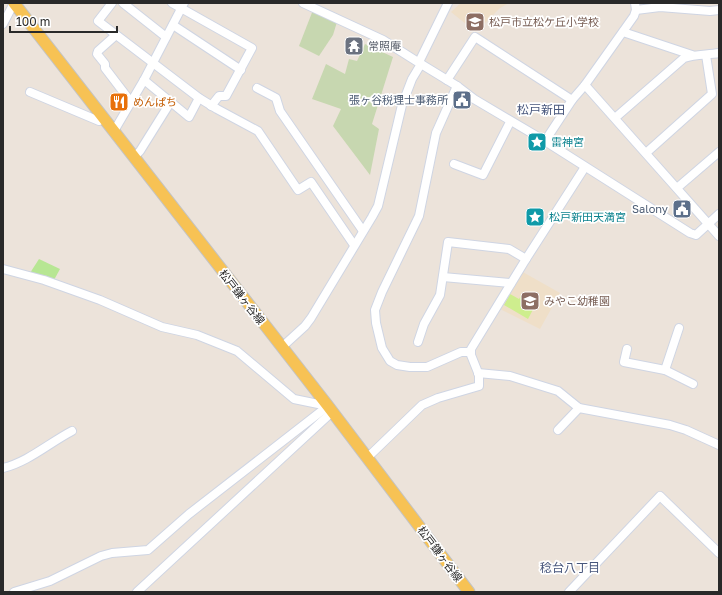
<svg xmlns="http://www.w3.org/2000/svg" width="722" height="595" viewBox="0 0 722 595" font-family="'Golos Text','Noto Sans JP',sans-serif">
<style>
.education{fill:#efdfc8}
.green{fill:#b7e693}
.cemetery{fill:#c7d7b0}
.pitch{fill:#ceee8e}
.lines{fill:none;stroke-linecap:round;stroke-linejoin:round}
.minor-casing{stroke:#cfd5e3;stroke-width:10}
.major-casing{stroke:#c3c3c3;stroke-width:13}
.minor{stroke:#fff;stroke-width:8}
.major{stroke:#f7c254;stroke-width:11}
.labels{text-anchor:middle;stroke-width:3.5;stroke-linejoin:round;paint-order:stroke}
.education-label{font-size:11px;fill:#785e54;stroke:#fff;text-anchor:start}
.worship-label{font-size:11px;fill:#5b616d;stroke:#fff;text-anchor:start}
.service-label{font-size:11px;fill:#4e5e75;stroke:#fff;text-anchor:end}
.food-label{font-size:11px;fill:#c56008;stroke:#fff;text-anchor:start}
.culture-label{font-size:11px;fill:#0d838f;stroke:#fff;text-anchor:start}
.street-label{font-size:11px;fill:#292929;stroke:#fff}
.neighbourhood-label{font-size:12px;fill:#47567c;stroke:#fff}
</style>
<rect width="100%" height="100%" fill="#ece3da"/>
<g class="education">
<path d="M461,3H509L500,8L476,32L451,12Z"/>
<path d="M521,271L560,293L540,329L500,309Z"/>
</g>
<path class="green" d="M39,259L60,269L54,280L30,273Z"/>
<g class="cemetery">
<path d="M313,10L337,22L333,35L319,56L299,46Z"/>
<path d="M365,44L393,57L372,124L379,129L370,175L333,126L341,109L312,99L326,64L345,74L349,59L357,61Z"/>
</g>
<path class="pitch" d="M523,292L538,300L528,319L504,305L510,294L519,299Z"/>
<g class="lines">
<g class="minor-casing">
<g id="minor">
<path d="M112,3L98,21L199,98L217,109L258,131L298,190L311,182L354,245"/>
<path d="M123,3L166,37"/>
<path d="M172,3L252,48L226,96H219L211,106"/>
<path d="M636,10L660,7L710,11L719,10"/>
<path d="M3,24L14,3"/>
<path d="M173,25L241,70"/>
<path d="M623,32L692,55"/>
<path d="M116,35L98,51L97,54L105,64V68L131,102"/>
<path d="M419,62L448,3"/>
<path d="M421,64L457,86L474,99L545,141L690,233L696,235L719,214"/>
<path d="M144,80L189,117L199,98"/>
<path d="M447,80L475,37L572,100L585,85L634,16L636,10L635,3"/>
<path d="M585,85L719,236"/>
<path d="M457,86L436,133L419,216L382,292L375,310L376,323L382,348L390,361L397,365L410,367H427L461,352H470"/>
<path d="M257,88L276,98L280,111L363,231"/>
<path d="M30,92L99,121L104,118"/>
<path d="M615,118L684,58C695,54 707,55 719,53"/>
<path d="M114,131L144,80L184,3"/>
<path d="M545,141L572,100"/>
<path d="M646,153L712,94L706,55"/>
<path d="M134,157L140,151L170,103"/>
<path d="M454,164L483,175L510,122"/>
<path d="M677,188L719,152"/>
<path d="M3,269L44,280L100,300L162,327L197,335L237,351L294,399L328,406"/>
<path d="M443,277L511,283"/>
<path d="M418,342L424,324L440,295L448,242L509,249L526,259"/>
<path d="M282,347L305,326L311,318L372,217L378,206L402,105L412,79L421,64L383,40L303,3"/>
<path d="M627,349L624,362L665,370L693,384"/>
<path d="M665,370L679,328"/>
<path d="M478,373L510,376L558,391L579,408L670,425L686,430L719,445"/>
<path d="M558,430L579,408"/>
<path d="M367,458L422,405L438,398L479,386V375L471,355V349L526,259L585,167"/>
<path d="M3,468C28,462 49,443 72,431"/>
<path d="M14,592L50,581L101,556L112,553L148,550L189,514L328,406"/>
<path d="M137,592L332,412"/>
<path d="M569,592L660,496L719,553"/>
</g>
</g>
<g class="major-casing">
<path id="major" d="M14,3L328,406L469,592"/>
</g>
<use href="#minor" class="minor"/>
<use href="#major" class="major"/>
</g>
<defs>
<g id="school-square" transform="scale(1)"><rect x="-9" y="-9" width="18" height="18" rx="4" fill="#8d6e63" stroke="#fff"/><path d="M0-5L7-2L0 1L-7-2ZM-4 1L0 2.5L4 1V4Q0 6-4 4Z" fill="#fff"/></g>
<g id="temple-square" transform="scale(1)"><rect x="-9" y="-9" width="18" height="18" rx="4" fill="#6b7280" stroke="#fff"/><path d="M0-6L5-2H3V0L6.5 2.5H4V6H1.5V3h-3V6H-4V2.5H-6.5L-3 0V-2H-5Z" fill="#fff"/></g>
<g id="civic-square" transform="scale(1)"><rect x="-9" y="-9" width="18" height="18" rx="4" fill="#5c6f8a" stroke="#fff"/><path d="M-.6-6.5H3V-4.5H.6V-3L4-1V1h2V6H-6V1h2V-1L-.6-3ZM-1.2 2.5V6h2.4V2.5Z" fill="#fff"/></g>
<g id="restaurant-square" transform="scale(1)"><rect x="-9" y="-9" width="18" height="18" rx="4" fill="#e8710a" stroke="#fff"/><path d="M-5-6h1v4h1v-4h1v4h1v-4h1v5L-1.5 .5V6h-2V.5L-5-1ZM5-6V6H3V1.5H1.5Q1.5-4 5-6Z" fill="#fff"/></g>
<g id="sight-square" transform="scale(1)"><rect x="-9" y="-9" width="18" height="18" rx="4" fill="#0f9aa8" stroke="#fff"/><path d="M0-6L1.8-2.2L6-1.7L2.9 1.2L3.7 5.4L0 3.3L-3.7 5.4L-2.9 1.2L-6-1.7L-1.8-2.2Z" fill="#fff"/></g>
</defs>
<g fill-rule="evenodd">
<use href="#school-square" x="475" y="22"/>
<use href="#temple-square" x="354" y="46"/>
<use href="#civic-square" x="462" y="100"/>
<use href="#restaurant-square" x="119" y="102"/>
<use href="#sight-square" x="537" y="142"/>
<use href="#civic-square" x="682" y="209"/>
<use href="#sight-square" x="535" y="217"/>
<use href="#school-square" x="530" y="301"/>
</g>
<g class="labels">
<g class="education-label">
<text x="489" y="26">松戸市立松ケ丘小学校</text>
<text x="544" y="305">みやこ幼稚園</text>
</g>
<g class="worship-label">
<text x="368" y="50">常照庵</text>
</g>
<g class="service-label">
<text x="448" y="104">張ヶ谷税理士事務所</text>
<text x="668" y="213">Salony</text>
</g>
<g class="food-label">
<text x="133" y="106">めんぱち</text>
</g>
<g class="culture-label">
<text x="551" y="146">雷神宮</text>
<text x="549" y="221">松戸新田天満宮</text>
</g>
<g class="street-label">
<text transform="translate(242 297) rotate(52)" y="4">松戸鎌ヶ谷線</text>
<text transform="translate(440 554) rotate(53)" y="4">松戸鎌ヶ谷線</text>
</g>
<g class="neighbourhood-label">
<text x="541" y="114">松戸新田</text>
<text x="570" y="572">稔台八丁目</text>
</g>
</g>
<rect width="722" height="595" fill="none" stroke="#292929" stroke-width="8"/>
<path d="M10 26v6h107v-6" fill="none" stroke="#292929" stroke-width="2"/>
<text x="16" y="26" font-size="12" fill="#292929" stroke="#ffffff" stroke-width="3" paint-order="stroke">100 m</text>
</svg>
